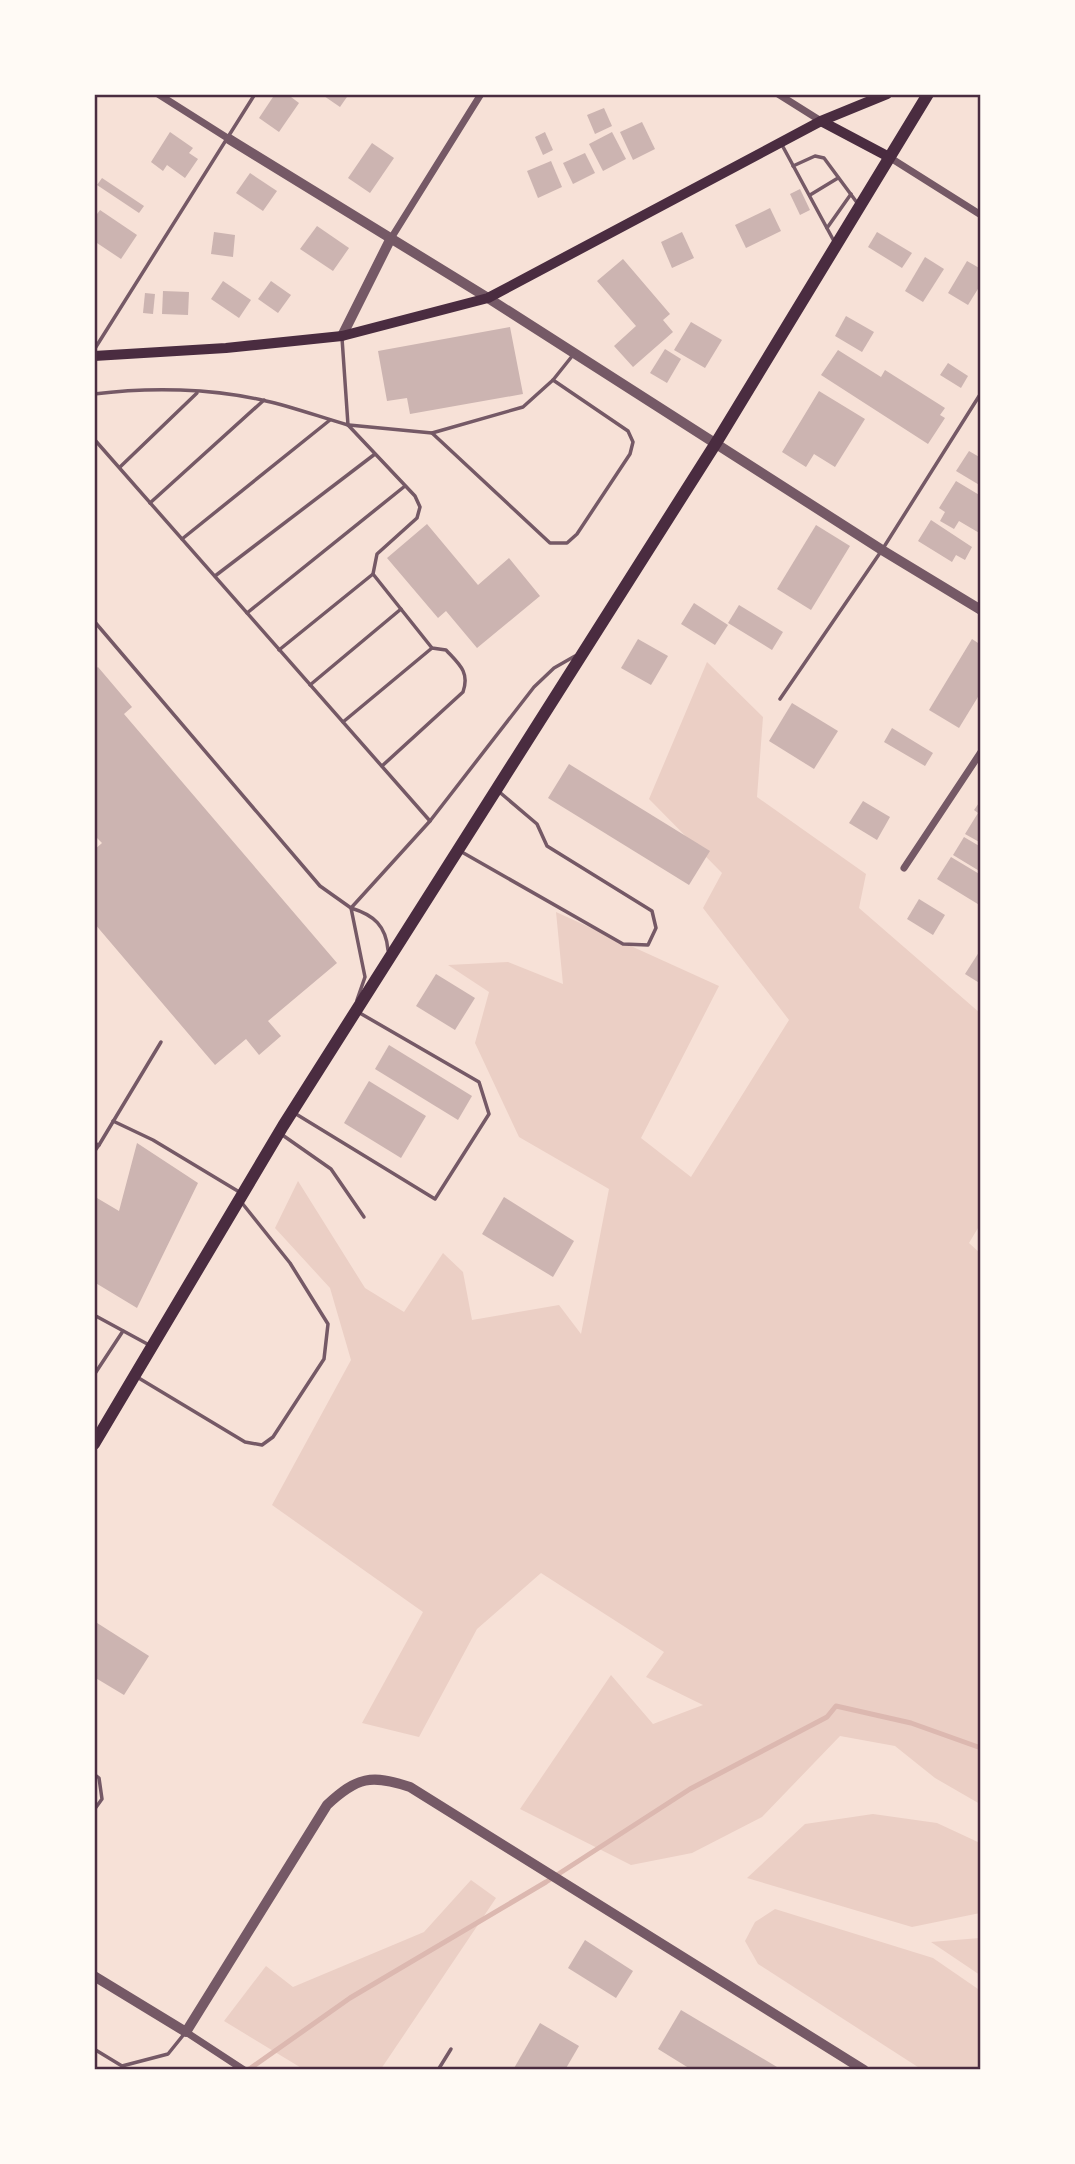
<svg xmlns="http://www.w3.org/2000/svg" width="1075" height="2164" viewBox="0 0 1075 2164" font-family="Signika,sans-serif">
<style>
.green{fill:#ebcfc5}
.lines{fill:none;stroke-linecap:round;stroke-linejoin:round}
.stream{stroke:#dcb8b0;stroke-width:5}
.building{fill:#ccb4b1}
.service{stroke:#755966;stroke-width:3.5}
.minor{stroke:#755966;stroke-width:7}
.tertiary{stroke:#755966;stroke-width:10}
.secondary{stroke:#4a2c40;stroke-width:10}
.primary{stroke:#4a2c40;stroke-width:12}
.neatline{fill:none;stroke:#4a2c40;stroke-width:2.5}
</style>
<rect width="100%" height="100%" fill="#f7e1d7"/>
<g class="green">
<path d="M707,662L763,717L757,797L866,874L859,908L980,1013L981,1223L969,1243L981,1254L980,1804L935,1778L895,1746L840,1736L762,1817L692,1853L631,1865L520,1809L611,1675L653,1724L703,1705L646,1677L664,1652L541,1573L477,1629L419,1737L362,1723L423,1612L272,1505L351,1360L330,1288L275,1228L298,1181L365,1288L404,1312L443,1253L463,1272L472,1320L559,1305L581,1334L609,1189L519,1137L475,1043L489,992L448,965L508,962L563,984L556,912L719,986L641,1138L691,1177L789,1020L703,908L722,873L649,799Z"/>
<path d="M873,1814L937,1823L980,1843V1913L912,1927L747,1878L805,1824Z"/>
<path d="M471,1880L496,1898L381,2069H303L224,2021L266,1966L293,1987L424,1932Z"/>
<path d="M775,1909L933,1958L978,1989L980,2069H921L758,1964L745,1941L755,1922Z"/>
<path d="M980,1938V1975L931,1942Z"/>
</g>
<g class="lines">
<path class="stream" d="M248,2070L350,1998L546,1882L690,1789L827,1717L836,1706L911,1723L981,1748"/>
</g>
<g class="building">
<path d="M275,94H287L299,103L279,132L259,118Z"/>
<path d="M321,94H349L340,107Z"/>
<path d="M604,108L612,126L595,134L587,115Z"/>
<path d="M642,122L655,149L633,160L620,132Z"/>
<path d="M170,132L193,148L189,153L198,159L185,178L167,165L163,171L151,162Z"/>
<path d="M545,132L553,150L543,155L535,137Z"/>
<path d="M612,132L626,159L603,171L589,144Z"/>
<path d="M372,143L394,158L370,193L348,178Z"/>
<path d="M585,153L595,173L573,184L563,163Z"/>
<path d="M551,161L562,187L538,198L527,171Z"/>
<path d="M250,173L277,191L263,211L236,193Z"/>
<path d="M102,178L144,206L139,213L97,185Z"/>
<path d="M800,189L810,210L800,215L790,194Z"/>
<path d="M770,208L781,231L746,248L735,225Z"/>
<path d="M100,210L137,235L121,259L94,241V218Z"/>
<path d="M317,226L349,248L333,271L300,249Z"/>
<path d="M214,232L235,235L233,257L211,254Z"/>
<path d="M682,232L694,258L672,268L661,242Z"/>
<path d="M877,232L912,253L902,268L868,247Z"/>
<path d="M925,257L944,269L923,302L905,291Z"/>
<path d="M623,259L670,314L663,320L673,332L633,367L614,346L636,326L597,281Z"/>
<path d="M967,261L981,269V284L968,305L948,293Z"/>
<path d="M223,281L251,300L239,318L211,299Z"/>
<path d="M271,281L291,295L278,313L258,299Z"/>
<path d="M163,291L189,292L188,315L162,314Z"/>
<path d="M145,293L155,294L153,314L143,313Z"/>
<path d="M846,316L874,332L862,352L835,336Z"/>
<path d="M691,322L722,340L705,368L674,350Z"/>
<path d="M510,327L523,394L410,414L407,398L387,401L378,351Z"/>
<path d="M665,349L681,359L667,383L650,373Z"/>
<path d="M838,350L881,377L885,370L945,408L940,415L945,418L928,444L821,375Z"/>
<path d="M948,363L968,376L961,388L940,375Z"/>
<path d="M819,391L865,419L835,467L814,454L806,467L782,452Z"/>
<path d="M969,451L981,458V486L956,471Z"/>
<path d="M956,481L981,496V534L959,521L954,529L940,521L945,512L939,508Z"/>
<path d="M931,520L972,547L965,560L956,555L952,562L918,541Z"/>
<path d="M427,524L478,585L509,558L540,596L477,648L446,611L438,618L387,558Z"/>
<path d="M816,525L850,546L811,610L777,589Z"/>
<path d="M694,603L728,625L715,645L681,624Z"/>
<path d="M739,605L783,632L772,650L728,623Z"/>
<path d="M638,639L668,656L651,685L621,668Z"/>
<path d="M972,639L981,645V692L959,728L929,710Z"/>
<path d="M98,667L132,707L124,714L337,963L268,1021L281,1036L259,1055L246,1039L215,1065L94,923V850L102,843L94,835V670Z"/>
<path d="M792,703L838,731L814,769L769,741Z"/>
<path d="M892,728L933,753L925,766L884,742Z"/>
<path d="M569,764L710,851L689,885L548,798Z"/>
<path d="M981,800V843L965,834L978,813L974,810Z"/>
<path d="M863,801L890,817L877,840L849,823Z"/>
<path d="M964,837L981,847V872L953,855Z"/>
<path d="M951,857L981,875V906L937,879Z"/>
<path d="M919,899L945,915L933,935L907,919Z"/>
<path d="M981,949V984L965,974Z"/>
<path d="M436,974L475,998L455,1030L416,1006Z"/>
<path d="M389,1045L472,1096L458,1120L375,1069Z"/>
<path d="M369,1081L426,1116L401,1158L344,1123Z"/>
<path d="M137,1143L198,1183L137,1308L94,1282V1203L97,1198L119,1211Z"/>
<path d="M504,1197L574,1241L553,1277L482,1234Z"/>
<path d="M94,1621L149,1656L124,1695L94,1677Z"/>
<path d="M585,1940L633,1971L616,1998L568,1968Z"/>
<path d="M681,2010L782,2070H692L658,2049Z"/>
<path d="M540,2023L579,2046L565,2070H513Z"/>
</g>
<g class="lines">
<g class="service">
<path d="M782,145L835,243"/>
<path d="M793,166L815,156L824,158L858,204"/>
<path d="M810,195L838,178"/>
<path d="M827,228L851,194"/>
<path d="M94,350L255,94"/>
<path d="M94,394C149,387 212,388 266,401C293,407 320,417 348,425L342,338"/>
<path d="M349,425L432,433L523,407L553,380L573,355"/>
<path d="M432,433L550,543H567L577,534L630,454L633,442L628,431L553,380"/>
<path d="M94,439L430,821"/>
<path d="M120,467L197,393"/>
<path d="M150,503L264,400"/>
<path d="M182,539L330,420"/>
<path d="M373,574L432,648L446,650C459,664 470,672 463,692L382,766"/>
<path d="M215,576L375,454"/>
<path d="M247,613L405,486"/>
<path d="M94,621L320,886L351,908L430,821L534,687L554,668L575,656"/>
<path d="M279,650L373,574L377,554L417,518L420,507L415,496L348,425"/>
<path d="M310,685L401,609"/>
<path d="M780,699L882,550L981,393"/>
<path d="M343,722L432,648"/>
<path d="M460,851L623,944L648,945L656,928L652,911L547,846L537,824L497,790"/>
<path d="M357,1000L365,977L351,908C374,915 386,926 388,950"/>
<path d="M296,1114L435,1199L489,1114L479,1082L358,1012"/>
<path d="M113,1121L153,1140L241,1193"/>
<path d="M281,1134L331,1169L364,1217"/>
<path d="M94,1143L99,1145L94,1152"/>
<path d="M99,1145L161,1042"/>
<path d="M94,1315L151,1346"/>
<path d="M94,1375L123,1331"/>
<path d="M137,1377L245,1442L262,1445L273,1437L324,1359L328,1324L290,1263L242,1203"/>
<path d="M94,1774L99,1778L102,1799L94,1810"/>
<path d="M94,2049L122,2066L168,2054L185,2033"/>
<path d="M438,2070L451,2049"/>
</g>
<g class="minor">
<path d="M158,94L229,139"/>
<path d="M778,94L821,121"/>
<path d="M889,157L981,215"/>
<path d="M390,240L481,94"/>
<path d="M904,868L981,752"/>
<path d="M186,2032L244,2070"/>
</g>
<g class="tertiary">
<path d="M229,139L488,298L882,550L981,610"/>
<path d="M342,336L390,240"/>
<path d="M94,1976L186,2032L327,1805C357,1777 371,1774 410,1787L864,2070"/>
</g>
<g class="secondary">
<path d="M821,121L889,157"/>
<path d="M94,356L226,348L342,336L488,298L821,121L887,94"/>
</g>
<path class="primary" d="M94,1444L283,1126L716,443L928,94"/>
</g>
<rect width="1075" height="2164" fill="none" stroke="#fffaf5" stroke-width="192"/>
<rect x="96" y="96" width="883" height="1972" class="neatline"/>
</svg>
